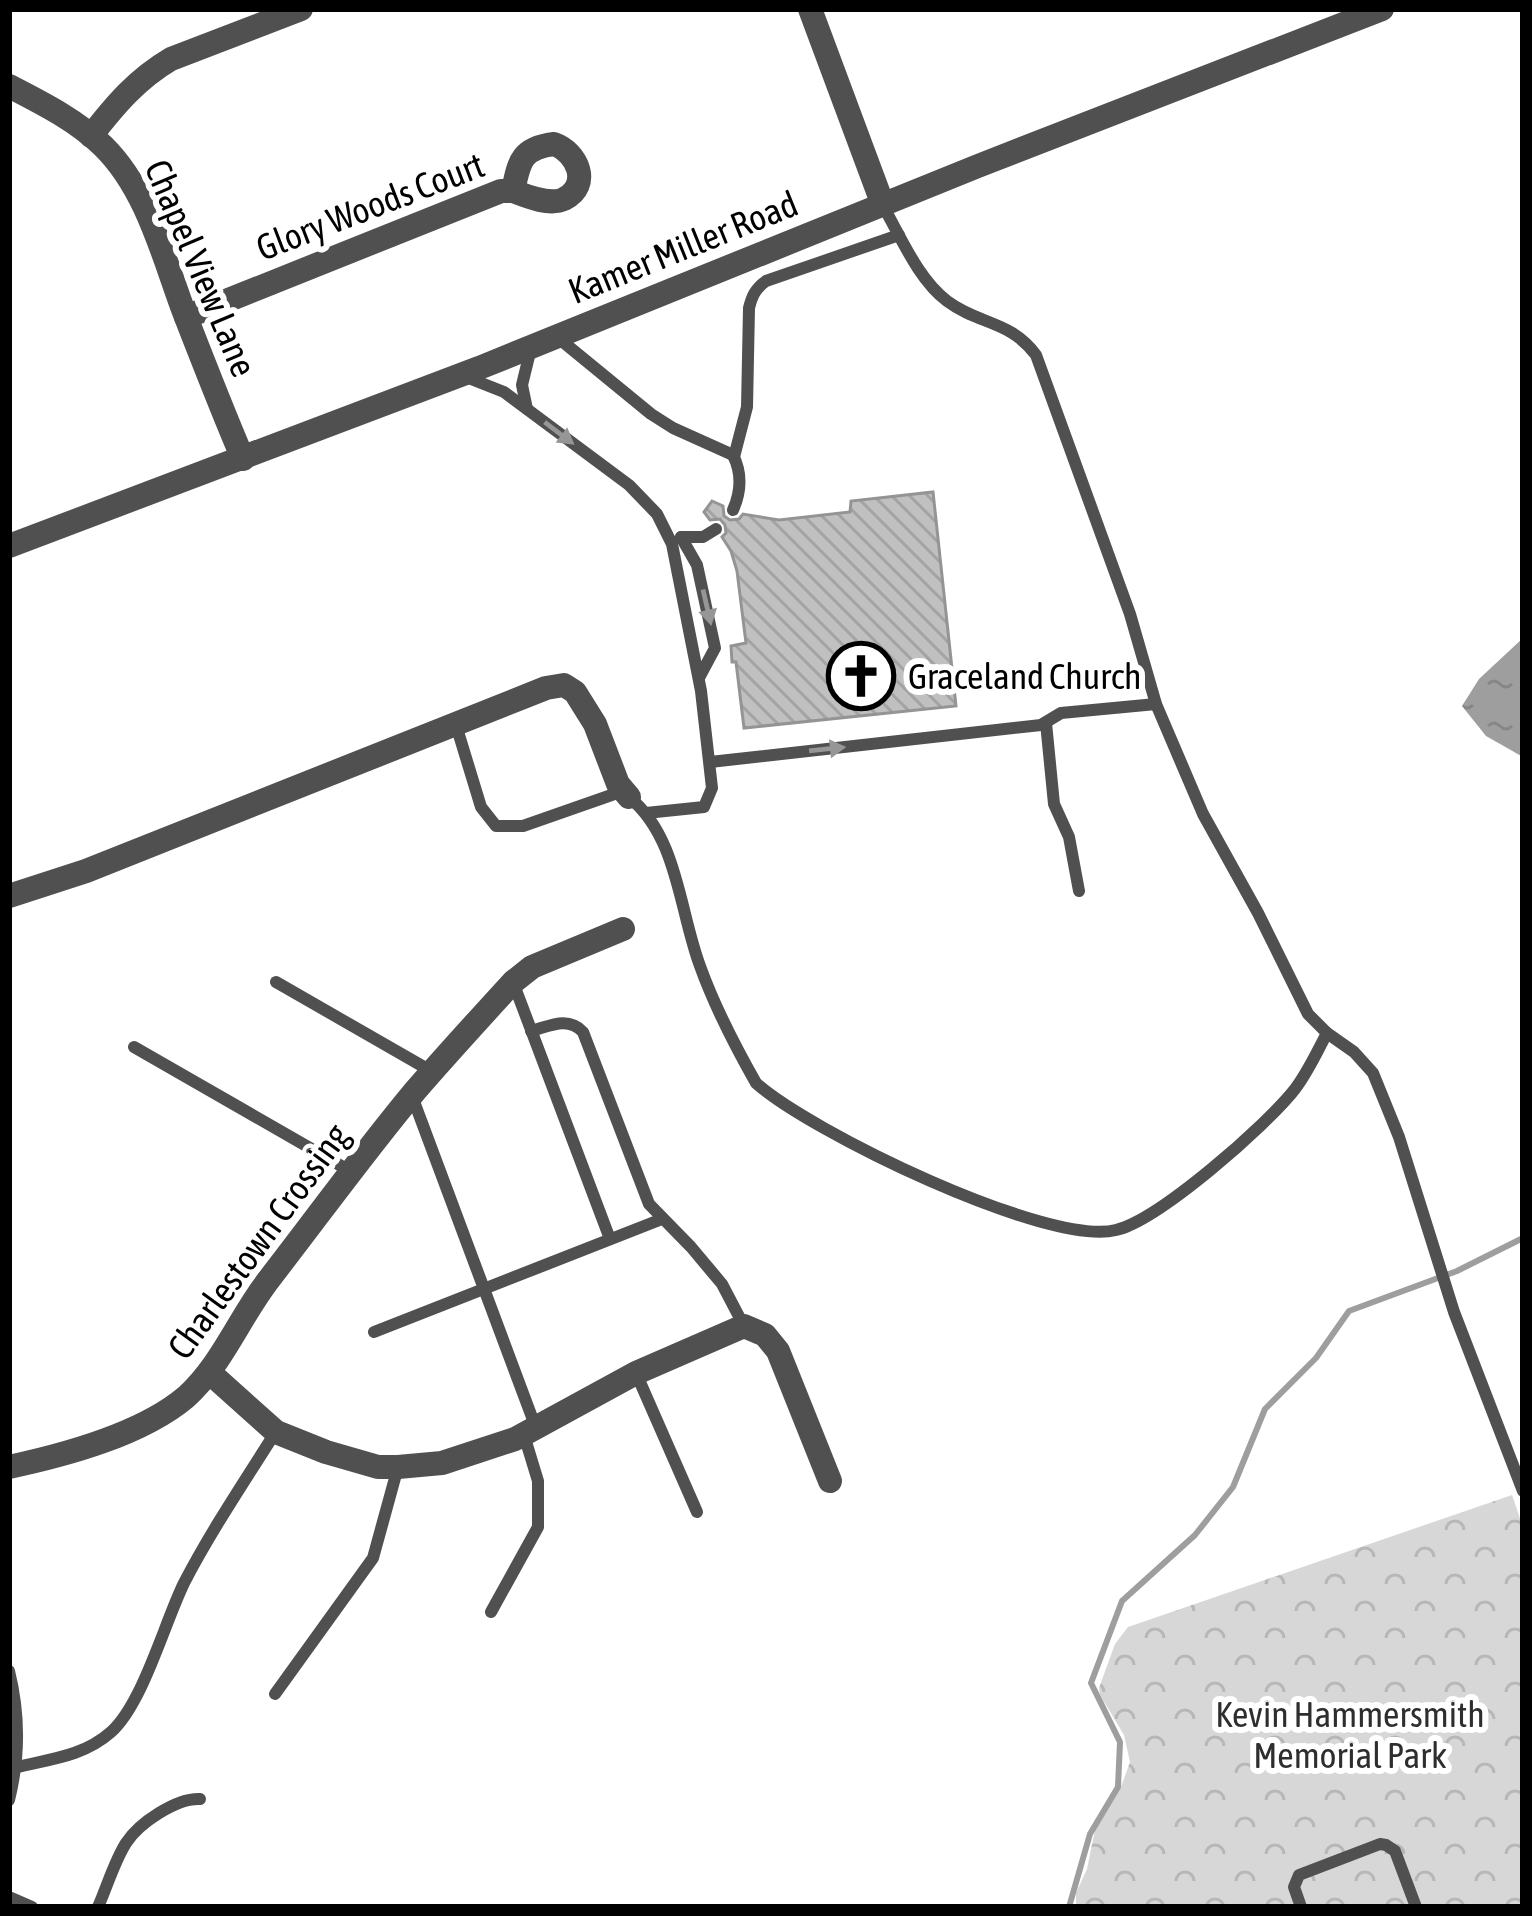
<svg xmlns="http://www.w3.org/2000/svg" width="1532" height="1916" viewBox="0 0 1532 1916" font-family="'Asap Condensed',sans-serif">
<style>
.forest{fill:url(#forest-crowns)}
.water{fill:url(#water-ripples)}
.lines{fill:none;stroke-linecap:round;stroke-linejoin:round}
.stream{stroke:#9e9e9e;stroke-width:6}
.building{fill:url(#building-back-hatch);stroke:#949494;stroke-width:3}
.service{stroke:#505050;stroke-width:12}
.minor{stroke:#505050;stroke-width:24}
.oneway{fill:#969696}
.labels{text-anchor:middle;stroke-width:12;stroke-linejoin:round;paint-order:stroke}
.street-label{font-size:36px;fill:#000;stroke:#fff}
.poi-label{font-size:36px;fill:#000;stroke:#fff;text-anchor:start}
.park-label{font-size:36px;fill:#2e2e2e;stroke:#fff}
</style>
<defs>
<pattern id="forest-crowns" width="20" height="18" patternUnits="userSpaceOnUse" patternTransform="scale(3)"><rect width="20" height="18" fill="#d7d7d7"/><path d="M2 6a3 3 0 1 1 6 0M12 15a3 3 0 1 1 6 0" fill="none" stroke="#b7b7b7"/></pattern>
<pattern id="water-ripples" width="26" height="14" patternUnits="userSpaceOnUse" patternTransform="scale(3)"><rect width="26" height="14" fill="#9e9e9e"/><path d="M2 4q2-2 4 0t4 0M15 11q2-2 4 0t4 0" fill="none" stroke="#868686"/></pattern>
<pattern id="building-back-hatch" width="6" height="6" patternUnits="userSpaceOnUse" patternTransform="scale(3)"><rect width="6" height="6" fill="#c0c0c0"/><path d="M-1 5l2 2M0 0l6 6M5-1l2 2" fill="none" stroke="#a3a3a3"/></pattern>
</defs>
<rect width="100%" height="100%" fill="#fff"/>
<path class="forest" d="M1512,1495L1523,1527V1907H1076V1893L1087,1869L1097,1820L1121,1787L1130,1762L1124,1735L1100,1695L1099,1688L1115,1644L1128,1627Z"/>
<path class="water" d="M1523,638V757L1486,736L1462,706L1479,679Z"/>
<g class="lines">
<path class="stream" d="M1069,1907L1090,1834L1118,1787L1120,1742L1091,1683L1122,1601L1195,1535L1233,1487L1265,1409L1316,1358L1349,1311L1457,1271L1523,1238"/>
</g>
<path class="building" d="M933,492L956,706L744,728L736,662H732L731,646L746,643L737,571L731,551L722,537L726,533L725,525L720,519L710,520L704,512L712,501L723,506L724,516L730,520L739,519L743,514L779,520L850,512L851,501Z"/>
<g class="lines">
<g class="service">
<path d="M883,206C901,237 918,279 947,301C979,325 1010,320 1036,355L1130,614L1156,704L1203,814L1258,913L1308,1014L1327,1033L1354,1052L1373,1073L1399,1137L1454,1312L1523,1491"/>
<path d="M557,337L651,414L673,428L733,455C742,473 741,492 733,510"/>
<path d="M466,377L504,392L629,485L657,514L672,544L701,691L712,788L704,807L646,813"/>
<path d="M527,409L522,385L531,348"/>
<path d="M734,457L747,407L749,308C752,296 755,289 766,281L899,235"/>
<path d="M681,537L697,565L715,648L699,678"/>
<path d="M681,537H703L716,529"/>
<path d="M1046,723L1054,804L1069,837L1079,891"/>
<path d="M456,725L481,807L496,826H523L623,791"/>
<path d="M710,762L1041,725L1061,713L1156,704"/>
<path d="M629,797C678,837 679,910 700,966C714,1005 735,1046 756,1083C809,1131 1047,1247 1116,1230C1159,1220 1267,1125 1295,1089C1308,1072 1317,1052 1327,1033"/>
<path d="M276,982L431,1071"/>
<path d="M513,982L610,1239"/>
<path d="M531,1031C550,1026 568,1016 583,1032L649,1204L691,1247L722,1284L744,1326"/>
<path d="M134,1047L350,1171"/>
<path d="M412,1096L536,1428"/>
<path d="M374,1332L662,1219"/>
<path d="M636,1373L697,1512"/>
<path d="M491,1612L538,1527V1481L524,1435"/>
<path d="M9,1671C20,1715 20,1756 9,1800"/>
<path d="M275,1694L373,1558L398,1467"/>
<path d="M17,1767C51,1759 84,1756 111,1732C143,1703 164,1624 184,1583C211,1531 244,1482 275,1433"/>
<path d="M9,1897L32,1907"/>
<path d="M98,1907C107,1887 114,1862 126,1843C139,1823 176,1798 200,1799"/>
<path d="M1301,1907L1294,1887L1299,1875L1380,1844L1386,1845L1395,1851L1416,1907"/>
</g>
<g class="minor">
<path d="M810,9L883,205"/>
<path d="M9,86C42,103 76,120 103,146C147,189 163,256 184,312C203,361 222,410 243,459"/>
<path d="M91,136C115,105 137,79 171,59L301,9"/>
<path d="M554,144C577,152 592,185 564,199C549,206 526,196 513,191C519,162 521,148 554,144Z"/>
<path d="M186,317L501,191H513"/>
<path d="M9,546L479,368L978,166L1382,9"/>
<path d="M9,896L86,871L546,688L564,685L575,692L595,724L618,784L629,797"/>
<path d="M209,1372L276,1432L326,1452L378,1467H398L442,1463L515,1439L636,1373L744,1326L765,1335L778,1351L830,1481"/>
<path d="M9,1467C65,1455 141,1435 186,1397C222,1365 240,1316 270,1278C318,1216 365,1151 415,1091C447,1054 480,1018 513,982L532,967L623,929"/>
</g>
</g>
<defs><path id="oneway-solid" d="M-6-.8H1V-3.2L6.5 0L1 3.2V.8H-6Z" transform="scale(3)"/></defs>
<g class="oneway">
<use href="#oneway-solid" transform="translate(559 433) rotate(37)"/>
<use href="#oneway-solid" transform="translate(707 607) rotate(77)"/>
<use href="#oneway-solid" transform="translate(827 749) rotate(-6)"/>
</g>
<defs>
<g id="church-ring" transform="scale(3.45)"><circle r="9.5" fill="#fff" stroke="#000" stroke-width="1.5"/><path d="M-1.2-6h2.4v3.5h3.3v2.4h-3.3V6h-2.4V-.1h-3.3v-2.4h3.3Z" fill="#000"/></g>
</defs>
<g fill-rule="evenodd">
<use href="#church-ring" x="861" y="676"/>
</g>
<g class="labels">
<g class="street-label">
<text transform="translate(370 206) rotate(-21)" y="13">Glory Woods Court</text>
<text transform="translate(683 247) rotate(-22)" y="13">Kamer Miller Road</text>
<text transform="translate(201 268) rotate(67)" y="13">Chapel View Lane</text>
<text transform="translate(258 1241) rotate(-54)" y="13">Charlestown Crossing</text>
</g>
<g class="poi-label">
<text x="908" y="689">Graceland Church</text>
</g>
<g class="park-label">
<text x="1350" y="1727">Kevin Hammersmith<tspan x="1350" dy="41">Memorial Park</tspan></text>
</g>
</g>
<rect width="1532" height="1916" fill="none" stroke="#000000" stroke-width="24"/>
</svg>
